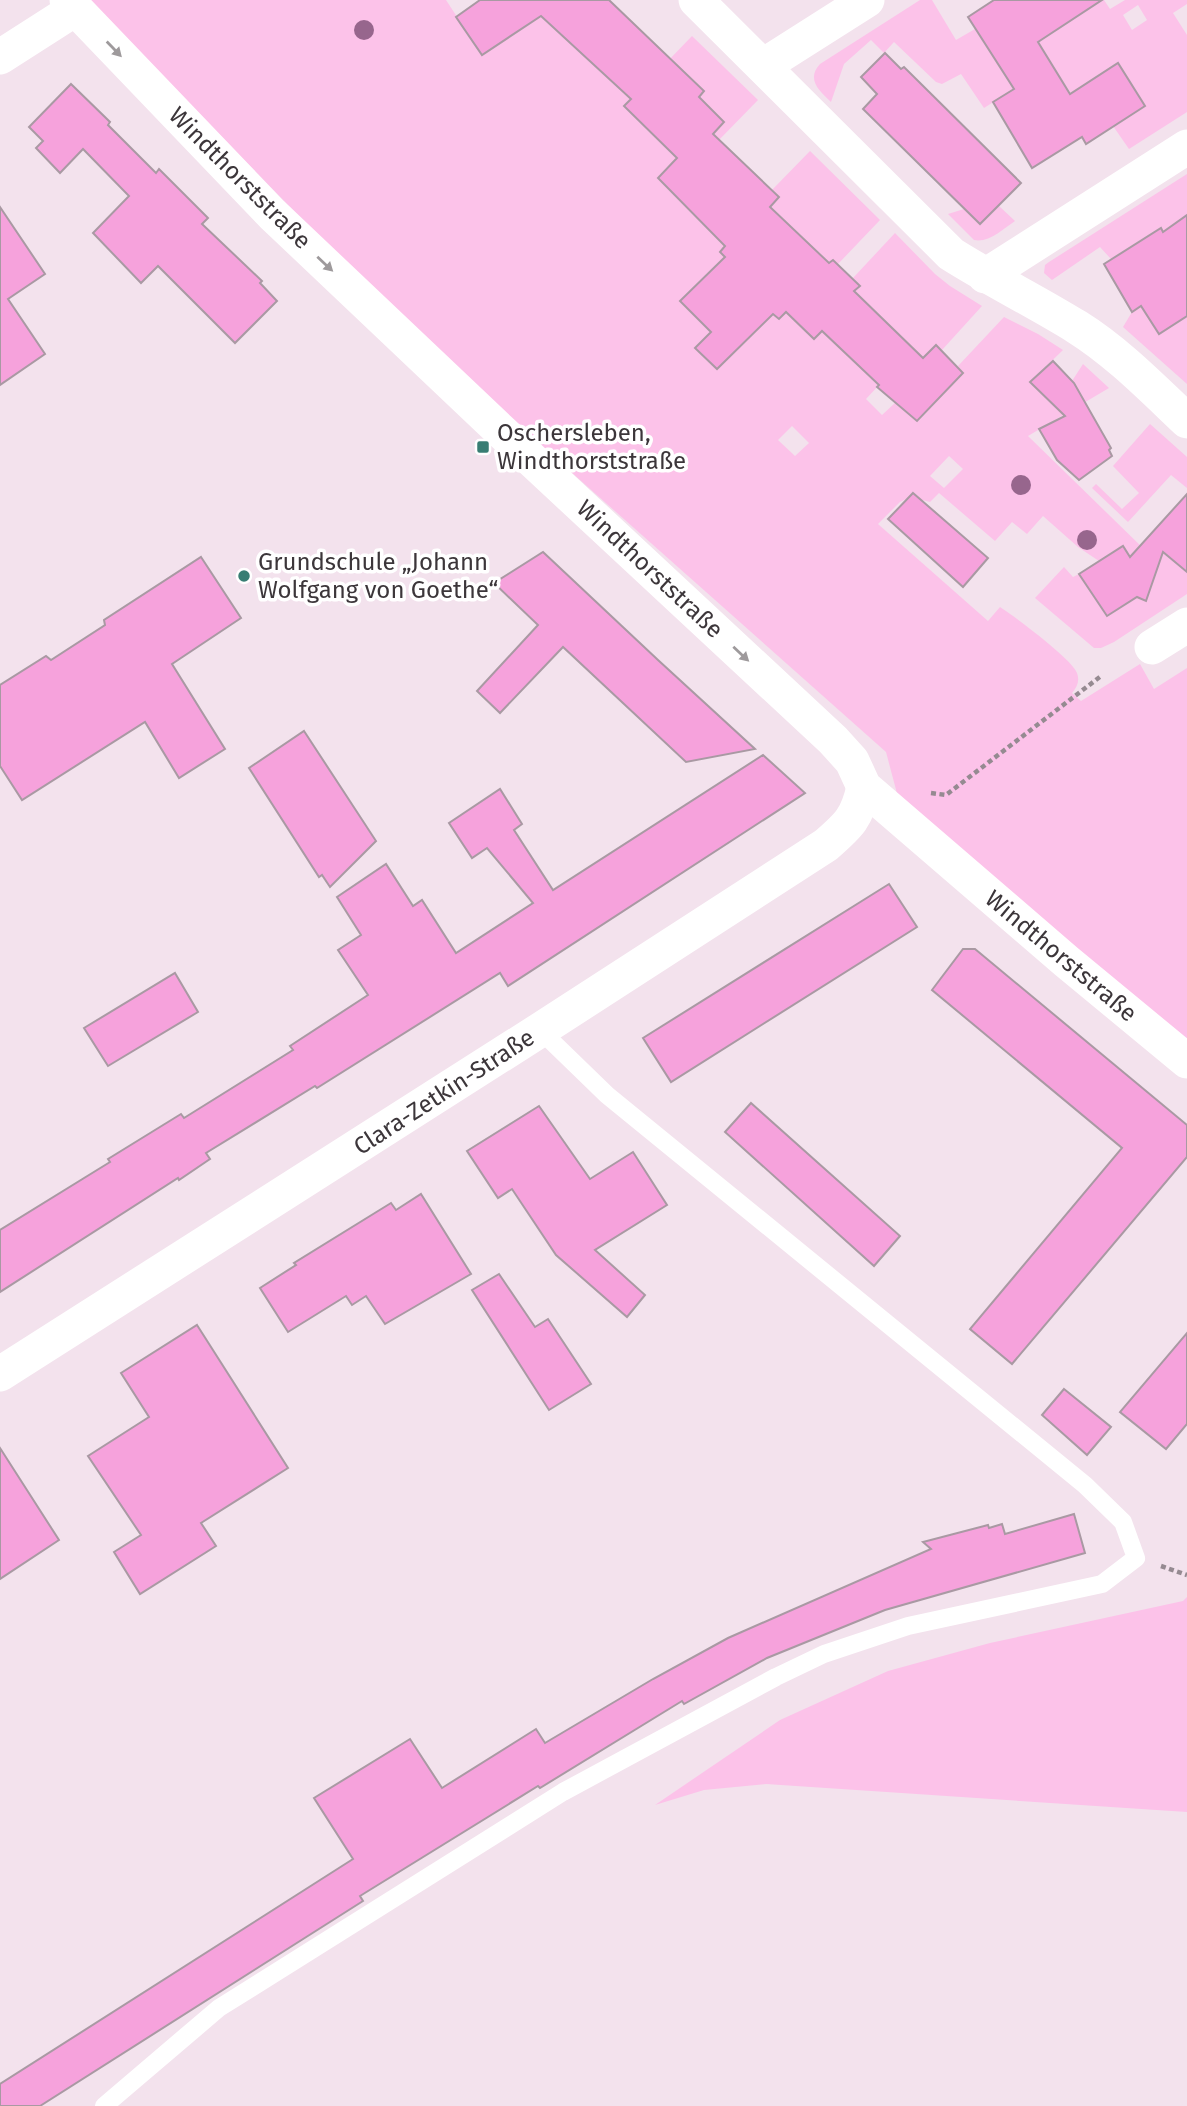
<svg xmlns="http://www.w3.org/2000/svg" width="1187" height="2106" viewBox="0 0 1187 2106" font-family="'Fira Sans',sans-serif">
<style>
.green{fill:#fcc2e9;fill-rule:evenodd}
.building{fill:#f6a2dc;stroke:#a999a3;stroke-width:2}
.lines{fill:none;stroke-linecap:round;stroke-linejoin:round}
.path{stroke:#958a91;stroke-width:4.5;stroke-dasharray:5 3.5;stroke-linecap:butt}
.service{stroke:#fff;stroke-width:18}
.minor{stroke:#fff;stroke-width:35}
.tree{fill:#97668d}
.oneway{fill:#9e9a9c}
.poi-dot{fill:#387d73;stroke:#fff;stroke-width:2.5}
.labels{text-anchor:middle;stroke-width:7;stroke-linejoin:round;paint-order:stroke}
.street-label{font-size:24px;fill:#3c363a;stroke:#fff}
.poi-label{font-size:24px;fill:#3c363a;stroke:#fff;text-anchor:start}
</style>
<rect width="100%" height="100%" fill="#f3e2ed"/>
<g class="green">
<path d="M89,0H446L482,55L565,0L631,99L683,163L724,123L699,97L703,91L690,78L665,64L692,36L758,100L718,141L719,188L699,220L725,246L720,252C741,273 757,299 778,319L786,312L815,339L854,297L851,294L860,286L853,278L895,233L935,274L950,286L982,306L942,350L936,345L923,358L893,330L859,366L879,385L866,399L882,415L896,402L918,421L963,373L958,366L1004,317L1038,334L1063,350L1030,382L1051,402L1072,381L1083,364L1109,388L1028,436L1146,551L1155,546L1179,566L1184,561L1187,564V594L1114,642L1101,648H1094L1035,598L1064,567L1073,577L1079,574L1107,616L1137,597L1142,599L1149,594L1152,584L1142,576L1123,546L1099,561L1078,547L1043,516L1027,534L1012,522L995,541L939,493L930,502L910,497L900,502L878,524L988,621L1000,607C1014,616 1073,660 1077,673C1080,681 1077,687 1072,693L1081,701L1140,664L1154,689L1187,668V1041L899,801L886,752L526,432L353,272ZM792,426L809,443L795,456L778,440ZM949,456L963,469L944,488L930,476Z"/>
<path d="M920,0H932L956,40L975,29L1004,74L1038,42L1088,0H1104L1110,9L1125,0H1187V4L1173,13L1187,35V112L1129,149L1113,126L1118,64L1071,93L1051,65L984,108L961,74L942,84L936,82L894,42L884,53L871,40L844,64L831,102C819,91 806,79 820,64ZM1138,5L1147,20L1132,30L1123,15Z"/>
<path d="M810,151L880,220L838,264L833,260L824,268L770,207L779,197L772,190Z"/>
<path d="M1187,174V236L1177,222L1163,232L1160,228L1111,259L1100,247L1052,280L1044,273L1045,265L1049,262Z"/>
<path d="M999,206L1015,221C1003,229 989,243 974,240L948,214L964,209L980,224Z"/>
<path d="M1141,306L1159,334L1187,316V384L1123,327L1132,312Z"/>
<path d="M1150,424L1187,457V488L1171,475L1128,522L1092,488L1096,484L1122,509L1139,493L1113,466Z"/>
<path d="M1187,1597V1812L766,1784L704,1790L655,1805L780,1720L888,1671L990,1643L1183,1601Z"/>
</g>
<g class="building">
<path d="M480,0H609L704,91L699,97L724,122L713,134L779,197L770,207L829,263L833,260L860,286L854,291L923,358L936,345L963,373L917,421L877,387L879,385L822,331L814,339L786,312L779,319L773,314L717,369L695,348L711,332L680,301L725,257L720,252L725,246L658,178L677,158L624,106L631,99L541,16L482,55L456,17Z"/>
<path d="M994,0H1102L1038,42L1070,94L1118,63L1145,106L1086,144L1082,137L1032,168L993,102L1014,89L968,17Z"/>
<path d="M885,53L901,69L904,67L1021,183L980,224L863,109L877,94L861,77Z"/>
<path d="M71,84L110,122L108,125L156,173L159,169L208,218L202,224L262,281L260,283L277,301L235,343L158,266L141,283L93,233L129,196L83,149L60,173L36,148L43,141L29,127Z"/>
<path d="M0,207L45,274L8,299L45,354L0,385Z"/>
<path d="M1187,215V316L1159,334L1141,306L1132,312L1104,264L1161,228L1163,232Z"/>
<path d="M1053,361L1074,383L1111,448L1109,450L1112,456L1079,480L1057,460L1039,429L1065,416L1030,382Z"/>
<path d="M913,493L988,558L963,587L888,519Z"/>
<path d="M1187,494V572L1163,552L1146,601L1137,597L1107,616L1079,574L1123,546L1130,557Z"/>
<path d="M543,552L658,660L755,749L686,762L563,647L500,713L477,691L538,625L494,583Z"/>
<path d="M201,557L241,618L172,664L225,749L179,778L145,722L22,800L0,766V685L46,656L51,660L105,625L104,620Z"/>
<path d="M304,731L376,841L330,887L322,875L319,877L249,768Z"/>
<path d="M763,755L805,793L508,986L500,973L317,1088L315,1086L206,1153L210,1159L179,1180L178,1178L0,1292V1230L110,1162L108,1159L181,1114L184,1118L293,1050L290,1046L368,995L338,950L361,935L337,897L386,864L413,906L422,900L456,953L533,903L487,848L472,858L449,823L500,789L522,824L514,830L553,890Z"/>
<path d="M889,884L917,927L671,1082L643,1038Z"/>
<path d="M963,949H975L1187,1125V1157L1012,1364L970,1329L1122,1148L932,990Z"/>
<path d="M175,973L198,1012L108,1066L84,1028Z"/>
<path d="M751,1103L900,1236L874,1266L725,1132Z"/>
<path d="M539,1106L590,1179L633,1152L667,1205L595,1250L645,1295L627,1317L556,1255L512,1189L498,1198L467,1151Z"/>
<path d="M421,1194L471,1274L385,1324L366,1296L352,1305L346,1296L288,1332L260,1288L296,1265L294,1263L391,1203L396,1210Z"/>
<path d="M499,1274L535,1327L548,1319L591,1384L549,1410L472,1290Z"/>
<path d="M197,1325L288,1468L201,1523L216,1546L140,1594L114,1552L141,1535L88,1456L149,1417L121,1373Z"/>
<path d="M1187,1333V1424L1166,1449L1120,1412Z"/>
<path d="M1064,1389L1111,1427L1087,1455L1042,1415Z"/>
<path d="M0,1448L59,1540L0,1579Z"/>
<path d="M1074,1514L1085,1553L885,1610L767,1658L684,1704L682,1701L540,1788L538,1786L360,1896L363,1901L40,2106H0V2084L353,1859L314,1798L410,1739L442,1788L536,1729L545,1743L653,1679L728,1638L931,1549L923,1542L988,1525L989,1528L1002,1524L1005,1534Z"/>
</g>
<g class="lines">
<g class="path">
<path d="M931,793L946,795L1101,676"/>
<path d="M1161,1566L1187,1575"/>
</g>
<path class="service" d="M104,2106L219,2008L563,1792L776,1677L824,1654L908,1626L1102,1584L1136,1558L1123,1522L1085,1485L607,1095L540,1030"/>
<g class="minor">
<path d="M67,0L272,214L503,433L833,740L852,761L864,787L1066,961L1187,1061"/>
<path d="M696,0L951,254C992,280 1035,301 1077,327C1117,352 1152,388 1187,421"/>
<path d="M0,57L75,9"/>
<path d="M763,66L867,0"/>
<path d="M985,276L1187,147"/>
<path d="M1152,647L1187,625"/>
<path d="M0,1374L540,1030L826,845C849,825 857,818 864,787"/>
</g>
</g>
<g class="tree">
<circle cx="364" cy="30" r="10"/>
<circle cx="1021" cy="485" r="10"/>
<circle cx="1087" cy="540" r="10"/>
</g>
<defs><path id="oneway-solid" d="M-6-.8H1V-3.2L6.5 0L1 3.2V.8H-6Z" transform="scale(1.75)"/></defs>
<g class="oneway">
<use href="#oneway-solid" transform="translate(114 49) rotate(46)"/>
<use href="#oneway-solid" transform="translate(325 264) rotate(43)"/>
<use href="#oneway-solid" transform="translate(741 654) rotate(43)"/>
</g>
<g class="poi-dot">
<rect x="476" y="440" width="14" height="14" rx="3.5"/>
<circle cx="244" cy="576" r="7"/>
</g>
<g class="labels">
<g class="street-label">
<text transform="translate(240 178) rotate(45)" y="8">Windthorststraße</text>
<text transform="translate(650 569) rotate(43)" y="8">Windthorststraße</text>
<text transform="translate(1061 956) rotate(40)" y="8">Windthorststraße</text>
<text transform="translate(444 1092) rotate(-33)" y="8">Clara-Zetkin-Straße</text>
</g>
<g class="poi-label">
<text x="497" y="441">Oschersleben,<tspan x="497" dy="28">Windthorststraße</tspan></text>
<text x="258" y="570">Grundschule „Johann<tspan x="258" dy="28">Wolfgang von Goethe“</tspan></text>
</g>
</g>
</svg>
